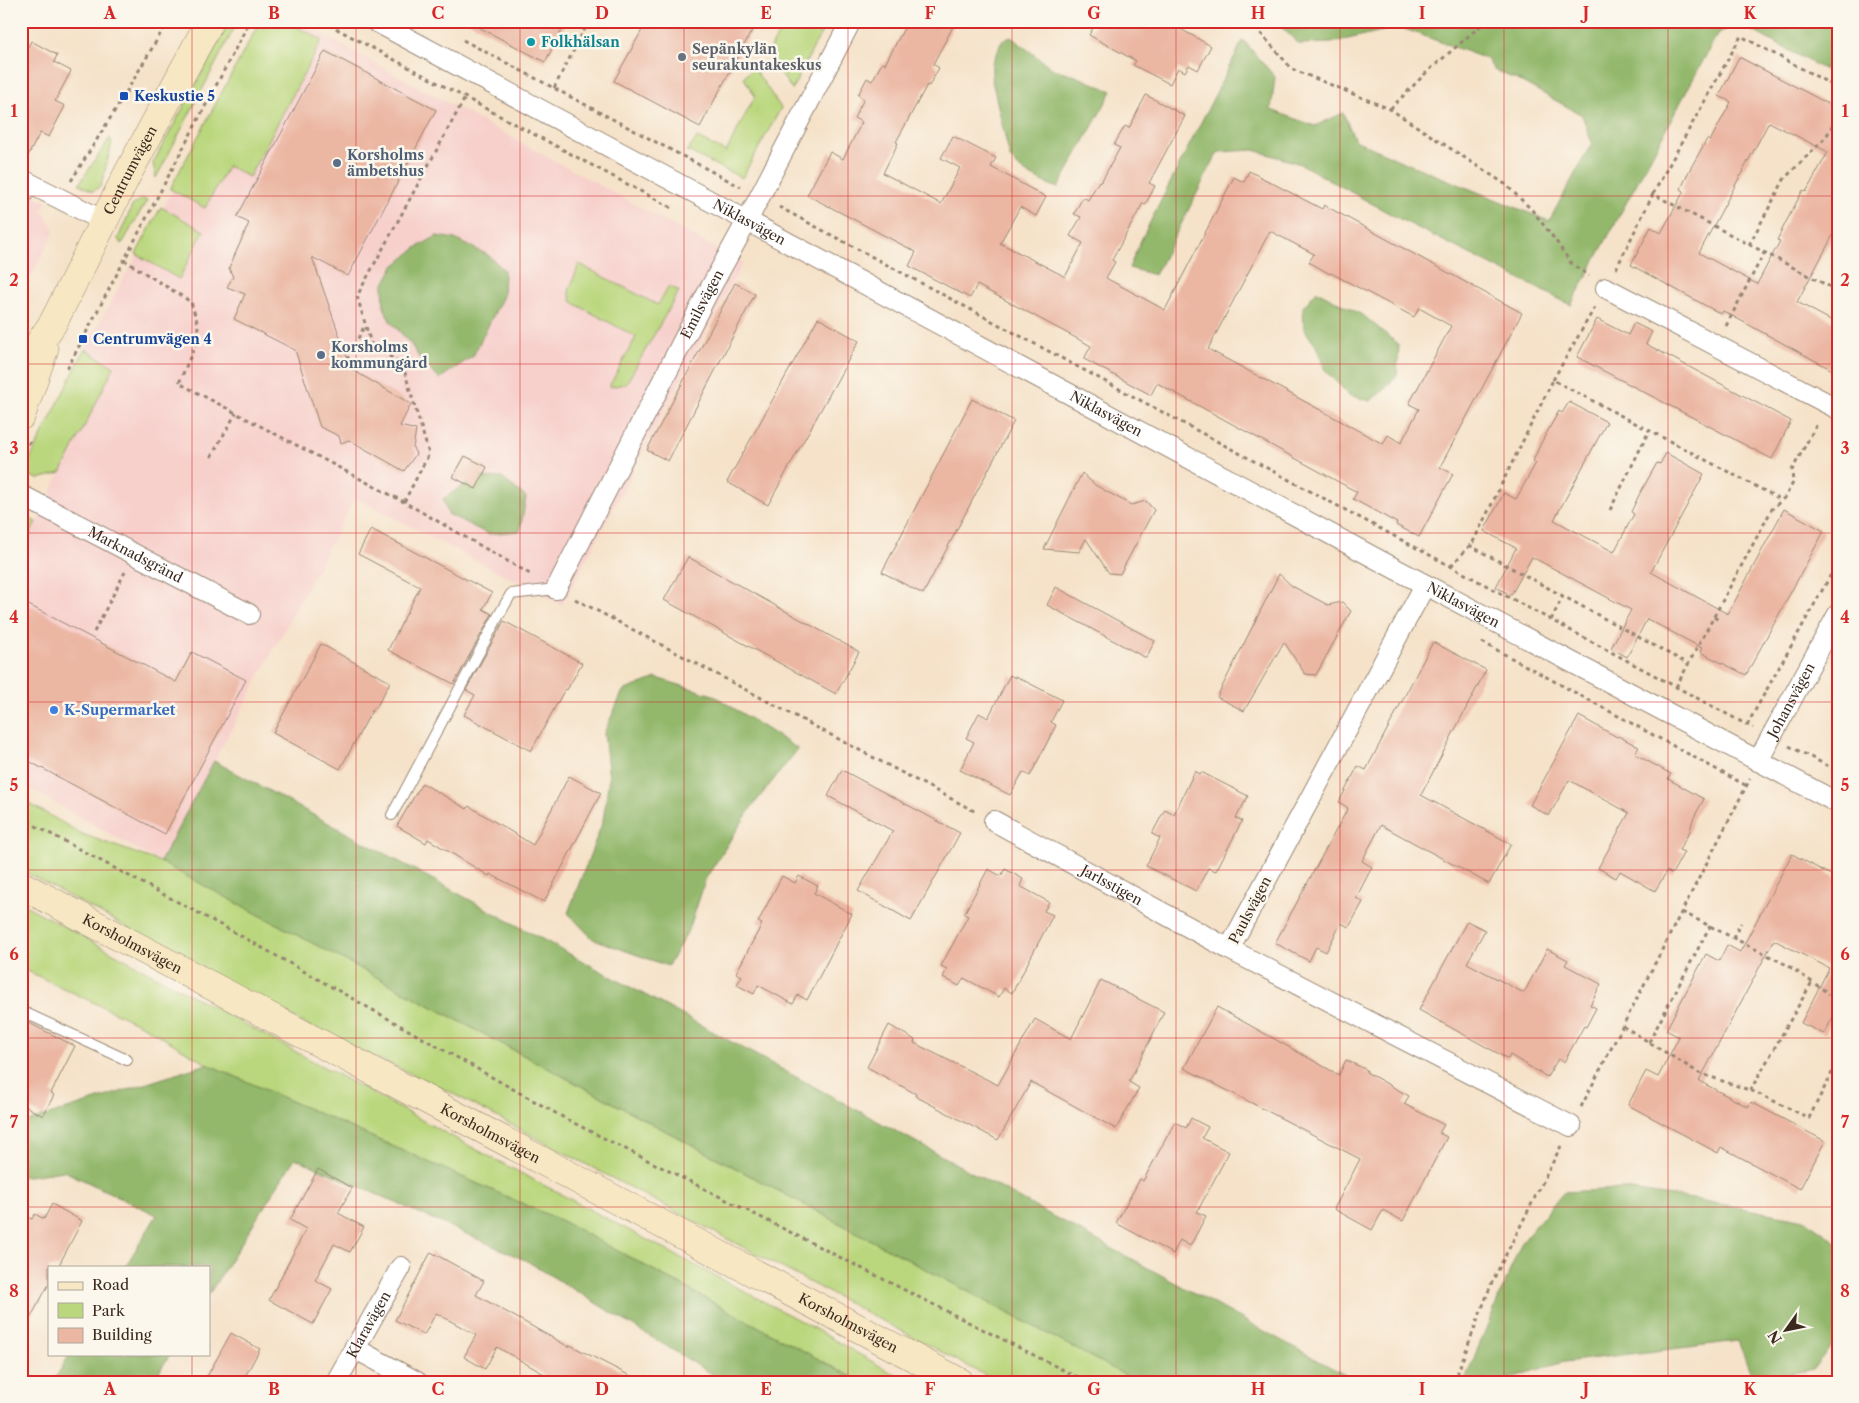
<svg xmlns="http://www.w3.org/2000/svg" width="1859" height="1403" viewBox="0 0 1859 1403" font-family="'Libre Caslon Text',serif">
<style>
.built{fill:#f7d0cc}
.green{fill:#bad77d;stroke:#7a804e}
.forest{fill:#93b86c;stroke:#677145}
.building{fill:#ebb6a2;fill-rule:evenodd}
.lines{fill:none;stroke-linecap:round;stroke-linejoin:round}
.service-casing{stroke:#988674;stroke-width:12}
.minor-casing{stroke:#988674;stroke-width:22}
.secondary-casing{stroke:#988674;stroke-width:29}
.path{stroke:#988674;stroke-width:3;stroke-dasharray:4 4;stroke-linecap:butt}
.service{stroke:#fff;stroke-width:10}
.minor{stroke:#fff;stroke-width:20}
.secondary{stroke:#f7e8c3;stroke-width:28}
.grid{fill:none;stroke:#d62828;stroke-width:1;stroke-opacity:0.55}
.culture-dot{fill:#0f9aa8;stroke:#fbf7ec;stroke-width:2}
.worship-dot{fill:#6b7280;stroke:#fbf7ec;stroke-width:2}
.transit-dot{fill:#1a4fb4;stroke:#fbf7ec;stroke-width:2}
.service-dot{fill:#5c6f8a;stroke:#fbf7ec;stroke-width:2}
.shop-dot{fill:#3f7fe0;stroke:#fbf7ec;stroke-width:2}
.labels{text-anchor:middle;stroke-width:5;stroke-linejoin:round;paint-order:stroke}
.culture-label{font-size:14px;font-weight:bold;fill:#0d838f;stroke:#fbf7ec;text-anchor:start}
.worship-label{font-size:14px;font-weight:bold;fill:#5b616d;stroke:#fbf7ec;text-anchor:start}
.transit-label{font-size:14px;font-weight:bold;fill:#164399;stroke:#fbf7ec;text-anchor:start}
.service-label{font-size:14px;font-weight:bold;fill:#4e5e75;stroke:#fbf7ec;text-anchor:start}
.street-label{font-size:14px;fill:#3b2a1e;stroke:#fbf7ec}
.shop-label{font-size:14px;font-weight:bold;fill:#366cbe;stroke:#fbf7ec;text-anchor:start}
.neatline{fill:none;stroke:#d62828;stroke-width:2}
.grid-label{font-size:16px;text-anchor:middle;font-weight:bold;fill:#d62828}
</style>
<rect width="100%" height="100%" fill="#fbf7ec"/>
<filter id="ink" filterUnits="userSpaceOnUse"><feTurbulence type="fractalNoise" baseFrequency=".02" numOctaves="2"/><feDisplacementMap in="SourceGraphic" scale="10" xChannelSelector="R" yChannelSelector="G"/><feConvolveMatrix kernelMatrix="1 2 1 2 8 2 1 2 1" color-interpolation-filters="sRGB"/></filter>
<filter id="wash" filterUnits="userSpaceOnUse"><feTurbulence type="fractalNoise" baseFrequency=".0096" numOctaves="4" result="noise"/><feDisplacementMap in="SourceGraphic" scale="20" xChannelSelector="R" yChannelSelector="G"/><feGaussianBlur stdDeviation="1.12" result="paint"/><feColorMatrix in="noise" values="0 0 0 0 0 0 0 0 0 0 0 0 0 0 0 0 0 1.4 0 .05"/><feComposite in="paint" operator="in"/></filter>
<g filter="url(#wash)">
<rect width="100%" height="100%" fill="#f5e2c9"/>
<g class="built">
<path d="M266,21H297L743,263L562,605L355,498L160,862L21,784V553L113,367L85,349Z"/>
<path d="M21,189L47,202L42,210L55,231L21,295Z"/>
</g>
<g class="green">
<path d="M230,21H238L156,178L153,163Z"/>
<path d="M260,21H286L322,40L249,177L228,166L205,208L170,189Z"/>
<path d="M807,21H827L792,90L767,54L785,23L802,32Z"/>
<path d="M753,67L781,108L742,178L687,151L697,138L726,152L755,96L744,78Z"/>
<path d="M110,138L112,142L101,186L93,191L79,184Z"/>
<path d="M142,199L147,200L122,244L118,239L132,206Z"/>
<path d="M161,207L204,231L179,279L136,254Z"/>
<path d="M579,264L658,305L669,286L679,291L626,384L609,387L636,337L572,302L569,291Z"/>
<path d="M85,349L114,367L61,473L38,479L23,473Z"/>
<path d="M21,514L36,522L21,553Z"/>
<path d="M21,799L82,834L160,862L1138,1382H998L440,1087L318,1031L21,870Z"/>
<path d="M21,903L462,1142L808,1325L908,1382H861L564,1222L207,1064L145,1027L21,968Z"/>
</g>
<g class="forest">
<path d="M1275,21H1838V77L1740,24L1718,33L1571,305L1394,216L1301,164L1254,150L1218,152L1155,275L1129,268L1140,242L1243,40L1275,77L1271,110L1315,126L1343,113L1355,140L1401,161L1549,221L1592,143L1582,115L1522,82L1494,70L1487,59L1405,29H1390L1331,43L1299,44Z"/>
<path d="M1011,37L1053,69L1068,73L1112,91L1058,188C1040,181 1022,173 1010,158L992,80V63L1002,41Z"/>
<path d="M437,236L455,239L488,255L504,270L503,296L473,356L439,379L422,362L410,343L390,321L384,307L383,285L394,266L416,248Z"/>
<path d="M1317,291L1364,316L1399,345L1397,375L1385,389L1370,401L1349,395L1325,370L1316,346L1304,329L1303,307Z"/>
<path d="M476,477L502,478L526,497L520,531L488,534L448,514L443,499Z"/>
<path d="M656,678L713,695L798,749L751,808L706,878L690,927L668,966L593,939L568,913L603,821L609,778L604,733L623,691Z"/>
<path d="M214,761L1358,1382H1138L160,862Z"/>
<path d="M207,1064L564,1222L861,1382H725L527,1261L295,1158L209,1294V1267H125L157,1215L64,1171L21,1177V1124Z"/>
<path d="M1624,1189L1699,1200L1805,1220L1838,1243V1337L1813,1369L1754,1381L1738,1341L1564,1362L1497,1382H1464L1521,1244L1563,1192Z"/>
<path d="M70,1354H170L153,1382H53Z"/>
</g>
<g id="blocks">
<g class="building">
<path d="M467,21H567L545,62Z"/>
<path d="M647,21H757L700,127L614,81Z"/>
<path d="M908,21H956L933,64L939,68L929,86L927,85L896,142L898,143L883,173L941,204L960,168L941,158L953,136L996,158L991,167L1046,197L1036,216L1020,207L1000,243L1060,274L1065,277L1083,243L1070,236L1081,217L1074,214L1083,197L1088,200L1099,181L1101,182L1120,148L1114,145L1125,126L1129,128L1146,95L1185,116L1149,183L1155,186L1145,205L1143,203L1112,260L1115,262L1106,278L1165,310L1234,177L1244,182L1249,171L1322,209L1324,205L1522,313L1440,467L1453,474L1419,537L1396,525L1397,523L1353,499L1357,492L1157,383L1151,395L1084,359L1091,346L977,285L970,298L909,266L916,252L807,195L830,152L843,159L862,122L854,118L864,99L858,95L867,78L872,81L882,63L885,64ZM1270,231L1314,254L1309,262L1330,274L1331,273L1414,317L1419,308L1451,326L1409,404L1419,409L1401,443L1388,435L1383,444L1208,349Z"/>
<path d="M1097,21H1166L1211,46L1198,70L1189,65L1185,72L1178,68L1170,84L1133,65L1136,61L1089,35Z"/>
<path d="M31,41L57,55L54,62L71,71L55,101L65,106L49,137L40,133L22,167L21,44L28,47Z"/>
<path d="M325,51L436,110L348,276L312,257L351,369L411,404L400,426L416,430L413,448L416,454L404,471L349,440L341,443L339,436L320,427L295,350L234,319L245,294L227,287L233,277L229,268L249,223L237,217Z"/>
<path d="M1739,57L1838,109V226L1797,302L1838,324V373L1723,311L1721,314L1631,265L1651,227L1661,233L1684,191L1681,189L1689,171L1707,139L1710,141L1731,102L1719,96ZM1769,122L1828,152L1806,192L1803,190L1786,222L1777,240L1780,241L1757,284L1699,253Z"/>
<path d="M735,283L755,294L668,461L647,450Z"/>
<path d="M818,318L859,341L768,505L727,482Z"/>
<path d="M1597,319L1628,335L1634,323L1652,332L1646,344L1791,421L1772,459L1577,357Z"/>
<path d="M972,399L1014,421L923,594L882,572Z"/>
<path d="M1569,402L1607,422L1554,520L1614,552L1634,514L1631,512L1639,495L1657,463L1660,464L1666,453L1704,474L1651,572L1728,614L1784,509L1824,531L1746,675L1700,652L1702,648L1647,619L1627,657L1611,648L1631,610L1532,557L1511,595L1496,587L1516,548L1484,531L1504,493L1516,499L1536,463L1533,461L1541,443L1559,411L1562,413Z"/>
<path d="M465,456L487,467L476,489L453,477Z"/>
<path d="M1082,473L1095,485L1131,505L1146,501L1154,510L1120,574L1109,573L1086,539L1079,552L1044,549Z"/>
<path d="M371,529L492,593L483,609L492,614L454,684L388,650L420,587L358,554Z"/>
<path d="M688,557L859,652L836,694L664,600Z"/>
<path d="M1279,574L1292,586L1328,605L1342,602L1351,611L1316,675L1305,674L1284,642L1244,711L1217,697Z"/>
<path d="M1056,587L1155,641L1146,658L1047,605Z"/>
<path d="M21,601L176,682L192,652L246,680L165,834L21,757Z"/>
<path d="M504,621L582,663L567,690L565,689L531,751L464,715L475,695L466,690Z"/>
<path d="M1433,642L1486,670L1421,795L1511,844L1489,884L1381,825L1362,861L1372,867L1356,898L1363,902L1349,927L1341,923L1326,952L1316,947L1309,961L1275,943L1348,808L1339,802L1358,766L1366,770Z"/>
<path d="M321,644L390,682L376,708L374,707L340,769L273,733Z"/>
<path d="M1010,675L1015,678V676L1062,700L1051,722L1056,725L1030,776L1023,772L1010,795L960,770L974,742L966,738L979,713L988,718Z"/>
<path d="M1579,716L1617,737L1618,736L1639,747L1635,754L1671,774L1668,779L1704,799L1693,819L1690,831L1679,850L1684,852L1672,874L1667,871L1655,891L1620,871L1616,878L1598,868L1629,813L1569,780L1549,816L1530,805Z"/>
<path d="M842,770L960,833L911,921L858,891L893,831L828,796Z"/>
<path d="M1195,771L1200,774L1201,772L1248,796L1236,818L1242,821L1216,871L1208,868L1196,891L1146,866L1160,838L1152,834L1165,809L1174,814Z"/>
<path d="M569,776L601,793L544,902L490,874L489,876L428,839L426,843L397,826L422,783L467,809L469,806L533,845Z"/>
<path d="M1792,854L1838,879V1007L1824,1034L1801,1023L1829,968L1774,940L1699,1081L1748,1107L1751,1102L1825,1141L1800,1189L1721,1147L1718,1153L1628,1105L1646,1071L1658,1077L1679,1037L1666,1030L1706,954L1719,961L1727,945L1740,952Z"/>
<path d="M988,869L1001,876L1005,869L1023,879L1020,886L1049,902L1044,911L1053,915L1012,993L1004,988L999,997L964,978L959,986L943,977L947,969L941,966L968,916L964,914Z"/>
<path d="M782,876L795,883L799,876L818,886L814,893L852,914L807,1000L798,995L793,1004L758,985L754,994L737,985L742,976L736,973L762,924L758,922Z"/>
<path d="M1467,921L1485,930L1467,963L1524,993L1547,949L1568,960L1565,965L1601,984L1590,1005L1596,1008L1586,1027L1584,1026L1564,1062L1558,1059L1547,1077L1510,1055L1508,1059L1419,1010Z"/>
<path d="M1101,980L1164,1012L1129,1082L1139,1088L1116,1129L1031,1082L998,1140L915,1096L916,1094L867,1067L889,1025L915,1040L914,1043L998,1085L1035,1019L1071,1039Z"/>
<path d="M1217,1007L1339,1075L1346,1060L1367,1070L1366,1072L1409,1096L1404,1104L1444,1125L1439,1133L1447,1137L1403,1221L1383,1210L1372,1230L1334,1209L1360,1159L1184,1068Z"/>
<path d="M21,1019L75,1046L51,1093L54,1095L43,1116L21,1104Z"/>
<path d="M1191,1118L1208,1127L1202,1138L1229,1152L1197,1212L1206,1216L1190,1246L1180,1240L1173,1254L1116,1223L1140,1179L1143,1181L1175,1122L1186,1128Z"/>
<path d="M318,1169L352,1188L338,1213L364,1227L350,1252L334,1244L315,1280L332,1289L313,1324L269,1300L306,1229L290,1220Z"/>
<path d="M52,1204L82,1221L58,1267H49V1284L21,1335V1214L32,1219L35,1214L44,1219Z"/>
<path d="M431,1252L484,1281L476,1295L569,1347L570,1345L642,1382H540L544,1374L497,1347L485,1369L464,1357L476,1335L436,1313L424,1335L395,1320Z"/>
<path d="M231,1333L260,1349L242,1382H204Z"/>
</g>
</g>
</g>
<g filter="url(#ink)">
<use href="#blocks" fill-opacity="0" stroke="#988674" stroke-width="1"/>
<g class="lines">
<g class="service-casing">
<g id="service">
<path d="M21,207L33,185"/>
<path d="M392,815L499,615L511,594L556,589"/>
<path d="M21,1011L127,1060"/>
</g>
</g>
<g class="minor-casing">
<g id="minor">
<path id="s1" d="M375,21L1388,565L1838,803"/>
<path d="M21,179L104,221"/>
<path d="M1606,288L1838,409"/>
<path id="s2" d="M21,495L249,614"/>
<path d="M1425,585L1229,949L1571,1126"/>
<path id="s3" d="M556,589L707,294L747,221L851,21"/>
<path id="s4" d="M1758,761L1838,614"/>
<path id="s5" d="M994,821L1229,949"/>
<path d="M354,1348L417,1382"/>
<path id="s6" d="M336,1382L401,1267"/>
</g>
</g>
<g class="secondary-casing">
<g id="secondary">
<path id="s7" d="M21,370L53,323L127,175L210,21"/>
<path d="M21,416L44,350"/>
<path id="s8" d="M21,885L960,1382"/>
</g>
</g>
<g class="path">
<path d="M322,21L672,208"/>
<path d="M1250,21L1292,69L1390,109L1505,184L1532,210L1553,237L1571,263L1589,276"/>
<path d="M463,40L741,187"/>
<path d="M554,88L589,21"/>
<path d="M1390,109L1427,72L1486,21"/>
<path d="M71,181L124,96L168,21"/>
<path d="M1653,194L1741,36L1838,88"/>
<path d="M779,207L1753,728"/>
<path d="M1749,245L1785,178L1826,137L1838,115"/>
<path d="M124,260L191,302L198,325L197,341L179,383L404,502L530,574"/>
<path d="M1616,269L1653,194L1838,291"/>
<path d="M1726,326L1764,253"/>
<path d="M347,360L365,325"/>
<path d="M67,369L250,21"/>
<path d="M1553,380L1595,307"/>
<path d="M211,457L236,413"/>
<path d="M21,459L31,439"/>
<path d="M404,502L429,454L402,363L372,347L357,296L465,98"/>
<path d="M1610,510L1649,431"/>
<path d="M1469,545L1688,664"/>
<path d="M1451,566L1473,542L1553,380L1782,500"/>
<path d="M575,599L976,812"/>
<path d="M1714,617L1720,621"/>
<path d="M1551,620L1563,596"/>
<path d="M94,632L125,572"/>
<path d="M1482,642L1747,786"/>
<path d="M1676,687L1772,509L1785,497L1793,483L1792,470L1818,422"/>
<path d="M1747,725L1838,562"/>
<path d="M1789,746L1838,771"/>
<path d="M21,818L243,937L568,1120L1087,1382"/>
<path d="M1682,912L1787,965L1834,997L1838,1003"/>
<path d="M1733,938L1741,923"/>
<path d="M1623,1026L1699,1073L1755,1092L1809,1118L1838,1061"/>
<path d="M1649,1042L1710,926"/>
<path d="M1750,1091L1812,982"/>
<path d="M1581,1107L1750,779"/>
<path d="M1454,1382L1492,1282L1561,1146"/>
</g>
<use href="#service" class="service"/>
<use href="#minor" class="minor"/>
<use href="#secondary" class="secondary"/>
</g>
</g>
<path class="grid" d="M192,21V1267M356,21V1382M520,21V1382M684,21V1382M848,21V1382M1012,21V1382M1176,21V1382M1340,21V1382M1504,21V1382M1668,21V1382M21,196H1838M21,364H1838M21,533H1838M21,702H1838M21,870H1838M21,1038H1838M21,1207H1838M192,1354V1382"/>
<circle class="culture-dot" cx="531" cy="42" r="5"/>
<circle class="worship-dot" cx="682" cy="57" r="5"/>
<g class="transit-dot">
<rect x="119" y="91" width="10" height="10" rx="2.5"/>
<rect x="78" y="334" width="10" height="10" rx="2.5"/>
</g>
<g class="service-dot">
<circle cx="337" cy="163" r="5"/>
<circle cx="321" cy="355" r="5"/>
</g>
<circle class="shop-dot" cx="54" cy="710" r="5"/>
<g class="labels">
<g class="culture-label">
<text x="541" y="47">Folkhälsan</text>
</g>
<g class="worship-label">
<text x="692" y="54">Sepänkylän<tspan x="692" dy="16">seurakuntakeskus</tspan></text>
</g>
<g class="transit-label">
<text x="134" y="101">Keskustie 5</text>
<text x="93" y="344">Centrumvägen 4</text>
</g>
<g class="service-label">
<text x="347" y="160">Korsholms<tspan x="347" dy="16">ämbetshus</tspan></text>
<text x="331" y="352">Korsholms<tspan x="331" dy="16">kommungård</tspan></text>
</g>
<g class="street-label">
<text dy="5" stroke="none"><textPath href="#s7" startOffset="228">Centrumvägen</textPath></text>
<text dy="5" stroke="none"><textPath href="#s1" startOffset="425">Niklasvägen</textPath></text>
<text dy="5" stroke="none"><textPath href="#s3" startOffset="320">Emilsvägen</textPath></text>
<text dy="5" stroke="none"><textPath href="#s1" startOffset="830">Niklasvägen</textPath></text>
<text dy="5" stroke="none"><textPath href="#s2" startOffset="129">Marknadsgränd</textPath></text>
<text dy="5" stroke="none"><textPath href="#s1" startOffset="1235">Niklasvägen</textPath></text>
<text dy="5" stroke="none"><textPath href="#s4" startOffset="69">Johansvägen</textPath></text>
<text dy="5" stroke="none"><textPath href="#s5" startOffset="134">Jarlsstigen</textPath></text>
<text transform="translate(1250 910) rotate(-62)" y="5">Paulsvägen</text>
<text dy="5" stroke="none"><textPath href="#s8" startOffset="126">Korsholmsvägen</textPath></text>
<text dy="5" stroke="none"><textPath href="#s8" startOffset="531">Korsholmsvägen</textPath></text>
<text dy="5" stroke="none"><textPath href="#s8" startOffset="936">Korsholmsvägen</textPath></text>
<text dy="5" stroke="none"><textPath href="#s6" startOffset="66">Klaravägen</textPath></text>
</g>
<g class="shop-label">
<text x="64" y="715">K-Supermarket</text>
</g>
</g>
<rect width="1859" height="1403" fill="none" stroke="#fbf7ec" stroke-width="55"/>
<rect x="48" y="1266" width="162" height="90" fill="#fbf7ec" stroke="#aea59a"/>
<rect x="58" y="1282" width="25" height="8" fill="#f7e8c3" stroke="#aea59a"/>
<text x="92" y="1290" font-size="15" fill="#3b2a1e">Road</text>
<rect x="58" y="1303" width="25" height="15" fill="#bad77d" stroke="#aea59a"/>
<text x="92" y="1316" font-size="15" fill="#3b2a1e">Park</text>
<rect x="58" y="1328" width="25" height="15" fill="#ebb6a2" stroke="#aea59a"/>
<text x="92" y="1340" font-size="15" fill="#3b2a1e">Building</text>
<g transform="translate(1786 1330) rotate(237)" stroke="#fbf7ec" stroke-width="4" paint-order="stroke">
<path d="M0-4L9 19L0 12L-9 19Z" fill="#3b2a1e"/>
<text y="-8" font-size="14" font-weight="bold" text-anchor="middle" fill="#3b2a1e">N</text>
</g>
<rect x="28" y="28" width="1804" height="1348" class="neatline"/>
<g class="grid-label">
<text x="110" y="19">A</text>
<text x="274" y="19">B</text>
<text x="438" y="19">C</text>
<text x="602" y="19">D</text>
<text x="766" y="19">E</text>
<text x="930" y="19">F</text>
<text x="1094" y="19">G</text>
<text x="1258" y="19">H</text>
<text x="1422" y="19">I</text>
<text x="1586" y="19">J</text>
<text x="1750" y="19">K</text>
<text x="14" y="117">1</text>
<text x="1845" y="117">1</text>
<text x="14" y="286">2</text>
<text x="1845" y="286">2</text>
<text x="14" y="454">3</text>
<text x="1845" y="454">3</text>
<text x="14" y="623">4</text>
<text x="1845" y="623">4</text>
<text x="14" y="791">5</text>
<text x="1845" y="791">5</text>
<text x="14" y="960">6</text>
<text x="1845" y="960">6</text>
<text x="14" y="1128">7</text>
<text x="1845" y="1128">7</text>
<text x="14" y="1297">8</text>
<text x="1845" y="1297">8</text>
<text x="110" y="1395">A</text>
<text x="274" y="1395">B</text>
<text x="438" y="1395">C</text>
<text x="602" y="1395">D</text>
<text x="766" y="1395">E</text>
<text x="930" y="1395">F</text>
<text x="1094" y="1395">G</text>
<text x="1258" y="1395">H</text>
<text x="1422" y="1395">I</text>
<text x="1586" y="1395">J</text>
<text x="1750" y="1395">K</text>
</g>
</svg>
